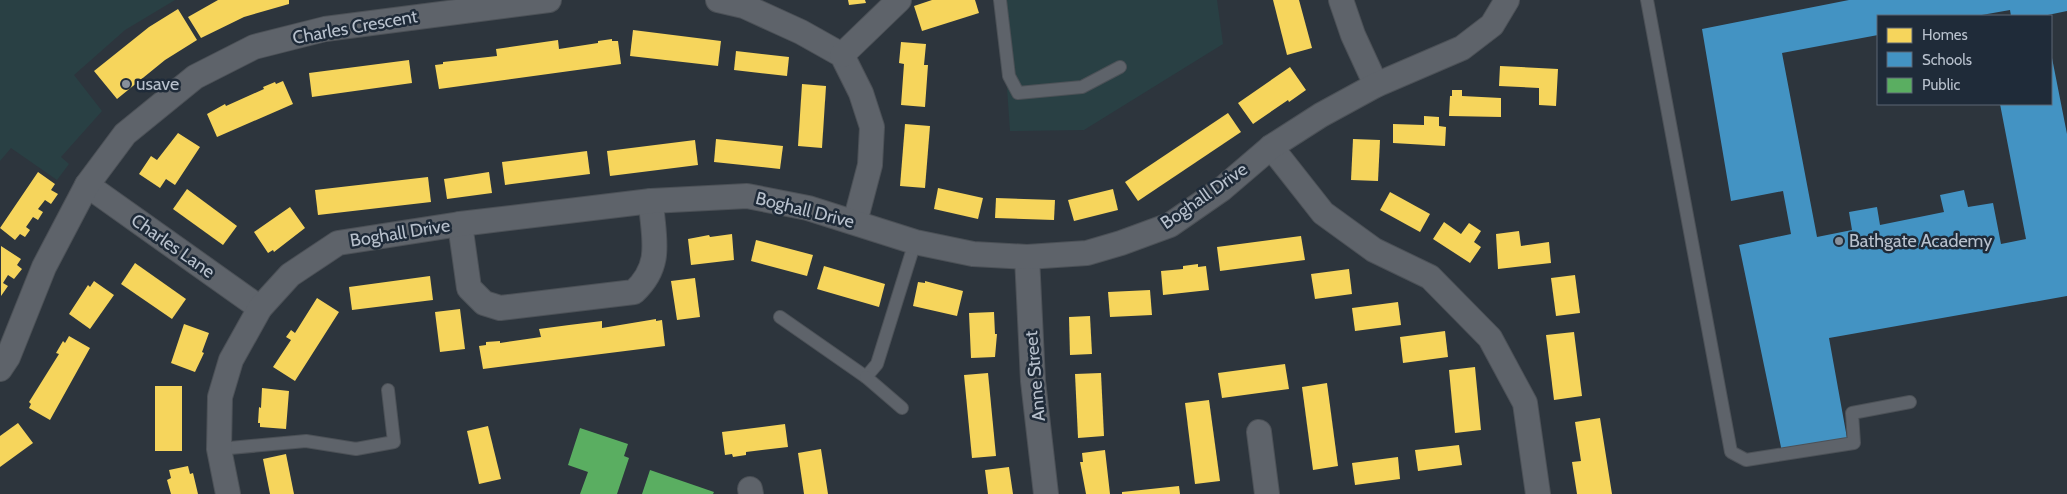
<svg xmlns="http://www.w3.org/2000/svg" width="2067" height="494" viewBox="0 0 2067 494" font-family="Cabin,sans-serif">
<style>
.green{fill:#294044}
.homes{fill:#f6d55c}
.schools{fill:#4393c3}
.public{fill:#5aae61}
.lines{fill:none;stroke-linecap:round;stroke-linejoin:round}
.lane-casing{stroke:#4c5157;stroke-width:14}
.street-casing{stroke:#4c5157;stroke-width:26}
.lane{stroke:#5e636a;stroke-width:12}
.street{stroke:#5e636a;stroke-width:24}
.poi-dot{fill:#87909b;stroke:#1f2b39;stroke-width:2}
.labels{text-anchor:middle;stroke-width:5;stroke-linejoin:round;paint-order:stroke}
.street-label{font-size:18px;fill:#b8c1cd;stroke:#1f2b39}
.poi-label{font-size:18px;fill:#b8c1cd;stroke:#1f2b39;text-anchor:start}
</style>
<rect width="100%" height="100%" fill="#2d353d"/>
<g class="green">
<path d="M0,0H175L125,30L74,75L102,111L61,157L69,164L57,180L11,148L0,161Z"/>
<path d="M1001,0H1217L1223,44L1084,130L1010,131Z"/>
</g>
<g class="homes">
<path d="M218,0H289V4L244,17L201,38L188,17Z"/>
<path d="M848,0H865L866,3L849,5Z"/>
<path d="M932,0H975L979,13L922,31L914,6Z"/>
<path d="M1273,0H1299L1312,48L1287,55Z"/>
<path d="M178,9L197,40L165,60L117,99L94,71L149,27Z"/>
<path d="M633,30L721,41L718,66L630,56Z"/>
<path d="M612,39V41H618L621,64L439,89L435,65L443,64V62L497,56L496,49L558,40L559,49L598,43V41Z"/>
<path d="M901,42L926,44L924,65H928L925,107L901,105L904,64L899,63Z"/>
<path d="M736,51L789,57L787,76L734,70Z"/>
<path d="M409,60L412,83L312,97L309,73Z"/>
<path d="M1500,66L1558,69L1556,106L1539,105V88L1499,86Z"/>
<path d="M1290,67L1306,90L1289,102L1288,100L1253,124L1238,103Z"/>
<path d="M283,81L293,104L217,137L207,114L225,104L226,106L264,89L263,87L275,82L276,84Z"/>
<path d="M802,84L826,86L822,148L798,146Z"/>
<path d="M1452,90H1462V96L1501,98V117L1449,116L1450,96H1452Z"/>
<path d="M1228,113L1241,132L1138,201L1125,182Z"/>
<path d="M1424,116L1439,117V126L1446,127L1445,146L1393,143V124L1424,125Z"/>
<path d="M905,124L930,126L925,188L900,186Z"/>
<path d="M178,133L200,147L175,185L166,179L160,188L139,174L151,156L157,160Z"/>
<path d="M716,139L783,146L780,169L714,162Z"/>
<path d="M1353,139L1380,140L1378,181L1351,180Z"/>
<path d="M695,140L698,165L610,176L607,151Z"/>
<path d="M587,151L590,174L505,185L502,162Z"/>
<path d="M38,172L55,184L51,190L58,194L51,204L45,200L38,209L43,212L38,220L33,217L26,227L30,230L25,237L20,234L15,240L0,228Z"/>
<path d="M489,172L492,193L447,199L444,179Z"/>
<path d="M428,177L431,202L318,215L315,190Z"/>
<path d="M938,188L983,198L978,219L934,209Z"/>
<path d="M187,189L237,226L223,245L173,209Z"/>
<path d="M1113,189L1118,210L1074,221L1068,200Z"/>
<path d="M1390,192L1430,214L1420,232L1380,210Z"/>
<path d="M996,198L1055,200L1054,220L995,218Z"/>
<path d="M290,207L305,228L274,252L273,250L268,253L254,232Z"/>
<path d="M1444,222L1461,234L1469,223L1481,231L1474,242L1481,247L1470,263L1433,239Z"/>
<path d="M1519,231L1521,246L1549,242L1551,263L1498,269L1496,234Z"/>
<path d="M732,234L734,260L691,265L688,239L709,235L710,237Z"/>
<path d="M1301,236L1305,260L1220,271L1217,247Z"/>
<path d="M756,240L813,255L807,276L751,261Z"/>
<path d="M1,246L21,259L17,265L22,269L14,279L8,275L3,283L8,286L1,296Z"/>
<path d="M135,263L186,299L172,319L121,284Z"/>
<path d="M1198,264V267L1206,266L1209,290L1163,295L1161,271L1183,269V266Z"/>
<path d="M824,266L885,284L879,307L817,289Z"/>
<path d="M1349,269L1352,294L1315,299L1311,274Z"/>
<path d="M1575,275L1580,313L1556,316L1551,278Z"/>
<path d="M430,276L433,300L352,310L349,287Z"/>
<path d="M695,278L700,317L677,320L671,281Z"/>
<path d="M94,281L114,295L90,329L69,314L88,285L90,287Z"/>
<path d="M925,281L963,291L957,316L913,306L918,282L925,283Z"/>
<path d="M1150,290L1152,315L1110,317L1108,292Z"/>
<path d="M317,298L339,312L295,381L273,367L291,340L286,337L291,330L295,333Z"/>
<path d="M1398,302L1401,325L1355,331L1352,308Z"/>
<path d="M460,309L465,349L440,352L435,312Z"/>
<path d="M994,312L995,334H997L995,357L971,358L969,313Z"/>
<path d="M1090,316L1092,354L1070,355L1069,317Z"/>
<path d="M656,319V321L662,320L665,346L483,369L479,346L486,345V342L500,341V343L541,337L539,329L569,325L602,321V328Z"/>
<path d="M184,324L209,333L202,352L204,353L195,372L171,363Z"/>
<path d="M1445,331L1448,357L1403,363L1400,337Z"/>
<path d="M1574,332L1582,396L1554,400L1546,335Z"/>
<path d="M69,336L90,348L50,420L29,408L31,404L29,402L59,354L56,353L63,341L65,343Z"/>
<path d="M1285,364L1289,389L1222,398L1218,373Z"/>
<path d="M1475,367L1481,430L1455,433L1449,370Z"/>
<path d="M988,373L996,456L972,458L964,375Z"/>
<path d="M1101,373L1104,436L1078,438L1075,374Z"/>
<path d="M1327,383L1338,466L1313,470L1302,387Z"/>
<rect x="155" y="386" width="27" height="65"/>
<path d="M262,388L289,391L286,429L260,427V423H258L259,407L261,408Z"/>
<path d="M1209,400L1220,481L1195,484L1185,403Z"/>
<path d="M1600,418L1612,494H1577L1572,462L1581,461L1575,422Z"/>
<path d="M18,423L33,443L0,467V436Z"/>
<path d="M785,424L788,447L746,452V455L733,457L732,454L725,455L722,432Z"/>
<path d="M488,426L501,479L479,484L467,431Z"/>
<path d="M1459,445L1462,465L1418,471L1415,450Z"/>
<path d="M821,449L828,494H804L798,453Z"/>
<path d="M1105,450L1110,494H1086L1080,462H1083L1082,453Z"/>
<path d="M286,454L294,494H270L263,459Z"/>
<path d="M1398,457L1400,479L1355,485L1352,463Z"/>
<path d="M188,466L190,474L193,473L198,494H171L167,480L171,478L169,470Z"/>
<path d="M1009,467L1013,494H988L985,470Z"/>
<path d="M1179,486L1180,494H1122V492Z"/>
</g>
<path class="schools" d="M1849,0H2067V11L2043,16H2011L2010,10L1976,16H1878V35L1782,53L1817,237L1852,230L1849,212L1877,207L1880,225L1944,212L1940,195L1964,190L1968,207L1993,203L2001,244L2026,239L2000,104H2051L2052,58L2067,134V296L1829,338L1847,438L1782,452L1739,245L1791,234L1783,191L1731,201L1702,29Z"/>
<g class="public">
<path d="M580,428L628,444L624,456L629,458L617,494H580L588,472L568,465Z"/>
<path d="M650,470L714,492L713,494H642Z"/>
</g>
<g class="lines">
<g class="lane-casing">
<g id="lane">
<path d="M1000,0L1009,76L1018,93L1082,87L1120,67"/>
<path d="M1647,0L1731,452L1746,460L1854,443L1852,413L1910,402"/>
<path d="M780,317L866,377L877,364L915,242"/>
<path d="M866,377L902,408"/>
<path d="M219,449L306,441L356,449L394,442L388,390"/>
</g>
</g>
<g class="street-casing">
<g id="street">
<path d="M718,0L744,6L801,32L842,55L861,93L872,127L870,165L855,222"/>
<path d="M1341,0L1353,35L1376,85"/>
<path d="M842,55L899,0"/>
<path d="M1271,147L1323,213L1374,250L1430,277L1490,338L1525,403L1538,494"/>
<path d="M87,185L260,308"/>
<path d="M460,224L469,288L484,303L500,308L634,292C664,264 653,238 651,201"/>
<path d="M1027,257L1033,381L1046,494"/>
<path d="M0,369L8,357L44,267L87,185L125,134L195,77L254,47L325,29L549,0"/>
<path d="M1259,432L1267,494"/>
<path d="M750,489L751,494"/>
<path d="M228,494L219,449L220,397L231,360L260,308L290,275L338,243L460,224L651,201L747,196L808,208L915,242L973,254L1027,257L1087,253L1121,243L1170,225L1222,189L1271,147L1321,115L1376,85L1462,48L1492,25L1507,0"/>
</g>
</g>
<use href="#lane" class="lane"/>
<use href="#street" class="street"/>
</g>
<g class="poi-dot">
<circle cx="126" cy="84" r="5"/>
<circle cx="1839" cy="241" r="5"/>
</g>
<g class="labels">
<g class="street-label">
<text transform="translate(355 27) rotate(-10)" y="6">Charles Crescent</text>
<text transform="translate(1204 196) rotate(-35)" y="6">Boghall Drive</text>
<text transform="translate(805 210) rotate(14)" y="6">Boghall Drive</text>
<text transform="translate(400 233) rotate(-9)" y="6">Boghall Drive</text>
<text transform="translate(173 246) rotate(35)" y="6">Charles Lane</text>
<text transform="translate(1035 376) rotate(-95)" y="6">Anne Street</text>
</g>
<g class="poi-label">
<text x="136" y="90">usave</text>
<text x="1849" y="247">Bathgate Academy</text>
</g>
</g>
<rect x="1877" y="15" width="175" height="90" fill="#1f2b39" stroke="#5c6774"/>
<rect x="1887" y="28" width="25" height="15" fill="#f6d55c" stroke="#5c6774"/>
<text x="1922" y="40" font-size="15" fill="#b8c1cd">Homes</text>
<rect x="1887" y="52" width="25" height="15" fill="#4393c3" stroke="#5c6774"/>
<text x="1922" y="65" font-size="15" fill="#b8c1cd">Schools</text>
<rect x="1887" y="78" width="25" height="15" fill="#5aae61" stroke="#5c6774"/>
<text x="1922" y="90" font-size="15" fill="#b8c1cd">Public</text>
</svg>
